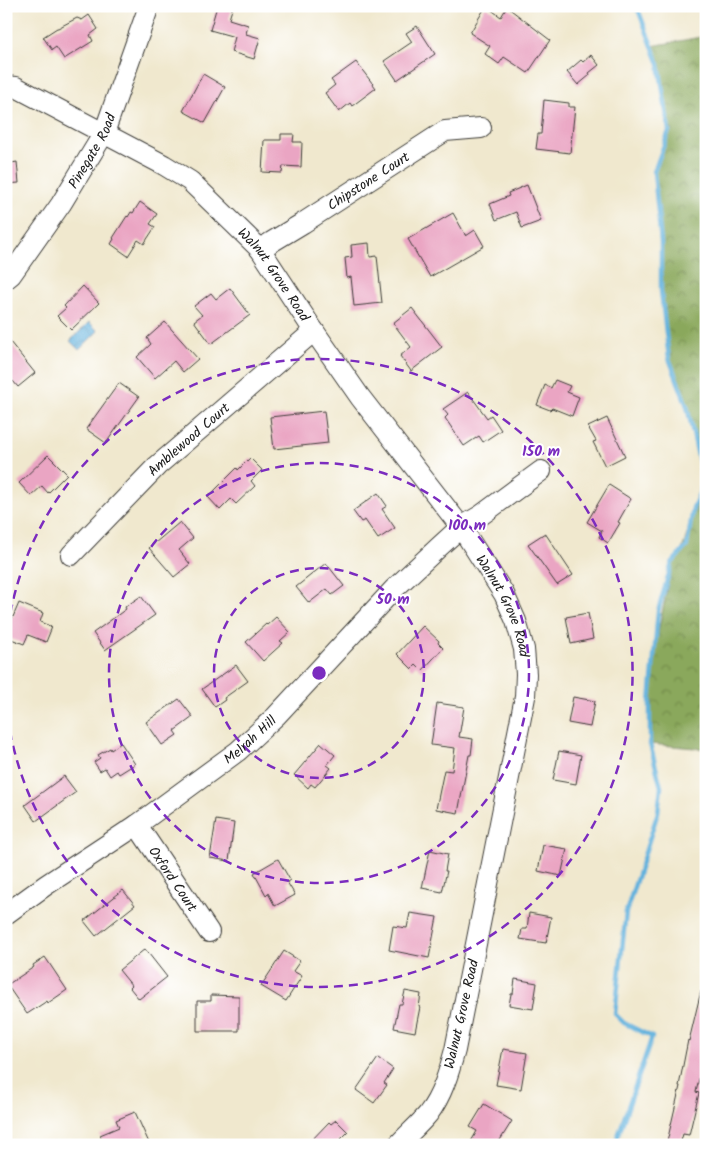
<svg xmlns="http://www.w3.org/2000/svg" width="712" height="1151" viewBox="0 0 712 1151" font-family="Kalam,sans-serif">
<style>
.forest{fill:url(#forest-crowns);stroke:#53623c}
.water{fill:url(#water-waves);stroke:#40677c}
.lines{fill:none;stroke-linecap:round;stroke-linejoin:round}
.stream{stroke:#63b2dd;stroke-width:4.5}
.building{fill:#eaa5c3}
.minor-casing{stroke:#3c3b37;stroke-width:22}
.minor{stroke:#fff;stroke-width:20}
.ring{fill:none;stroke:#7b2cbf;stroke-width:2.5;stroke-dasharray:9 6}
.labels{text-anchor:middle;stroke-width:4;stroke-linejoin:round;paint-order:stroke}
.street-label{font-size:14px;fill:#1c1c1c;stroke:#fff}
.centre{fill:#7b2cbf;stroke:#fff;stroke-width:2.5}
.ring-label{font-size:15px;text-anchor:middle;font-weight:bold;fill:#7b2cbf;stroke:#fff;stroke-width:4;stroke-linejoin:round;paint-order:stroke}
</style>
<defs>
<pattern id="forest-crowns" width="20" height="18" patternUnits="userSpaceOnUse" patternTransform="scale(1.25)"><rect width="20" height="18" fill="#8aa85b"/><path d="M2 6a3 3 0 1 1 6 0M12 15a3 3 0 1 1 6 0" fill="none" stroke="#70884a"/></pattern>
<pattern id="water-waves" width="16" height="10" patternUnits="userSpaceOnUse" patternTransform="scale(1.25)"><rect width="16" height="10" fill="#63b2dd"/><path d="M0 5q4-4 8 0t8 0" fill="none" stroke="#5598bd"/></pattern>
</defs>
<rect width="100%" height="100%" fill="#fff"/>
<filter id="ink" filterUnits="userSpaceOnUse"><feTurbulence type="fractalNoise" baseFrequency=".02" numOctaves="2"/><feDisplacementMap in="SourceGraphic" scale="10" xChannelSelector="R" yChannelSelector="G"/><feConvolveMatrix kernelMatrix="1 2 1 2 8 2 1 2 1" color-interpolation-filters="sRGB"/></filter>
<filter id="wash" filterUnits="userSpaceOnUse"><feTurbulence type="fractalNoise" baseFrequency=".0096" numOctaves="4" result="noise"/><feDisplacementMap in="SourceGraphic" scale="20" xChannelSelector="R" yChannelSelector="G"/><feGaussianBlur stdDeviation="1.12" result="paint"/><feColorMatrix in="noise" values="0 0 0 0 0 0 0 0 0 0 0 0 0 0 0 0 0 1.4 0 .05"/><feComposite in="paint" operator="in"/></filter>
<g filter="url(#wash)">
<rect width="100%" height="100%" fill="#f0e8ce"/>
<path class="forest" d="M706,36V749L650,744L654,653L672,563L681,553L704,482L696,439L687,406L669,358L661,291V242L654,172L669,131L659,64L652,46Z"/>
<path class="water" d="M89,322L98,331L79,350L70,341Z"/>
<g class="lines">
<path class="stream" d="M615,1145L652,1037L624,1023L615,1014L626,912L658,812L661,787L650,744V703L658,611L672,563L687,546L693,508L704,483L687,406L669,358L661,291V242L654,172L669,131L659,64L639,12L635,6"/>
</g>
<g id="blocks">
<g class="building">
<path d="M217,6H233L229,19L248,25L246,34L260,38L254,59L231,52L235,37L210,30Z"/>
<path d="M486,6L501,17L507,7L550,40L528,73L504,57L499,64L485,54L490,46L470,33Z"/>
<path d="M89,15L98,29L90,35L93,41L64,59L56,47L52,50L43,37L57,28H58L77,18L82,20Z"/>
<path d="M417,26L435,54L397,80L384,61L412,42L406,33Z"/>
<path d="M591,55L599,65L589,73L590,75L578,85L567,72L581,60L583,62Z"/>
<path d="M356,62L376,88L352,106L350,103L339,112L325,93L335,85L331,80Z"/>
<path d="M203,74L225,87L205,123L183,111Z"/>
<path d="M544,100L569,103V107H575L570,153L536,149L538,134H541Z"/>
<path d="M281,134H294L293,142H302L301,167L283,166L282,173L262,172L264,140H281Z"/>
<path d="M17,162L19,183L6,184V164Z"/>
<path d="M527,185L541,221L522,228L516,212L496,220L490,204L509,196L508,193Z"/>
<path d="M140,202L157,214L150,224L155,227L144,244L138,240L128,256L111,244L114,239L113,238L127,216L128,217L131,212L133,213Z"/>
<path d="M453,213L466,236L475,230L484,246L430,277L408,239Z"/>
<path d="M369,243L370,257L377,256L382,303L354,306L351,277L347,278L345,258L352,257L351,245Z"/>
<path d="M83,286L99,303L71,330L57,316L66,308L64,306Z"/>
<path d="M230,288L250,315L211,344L194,321L202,315L194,306L211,293L216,299Z"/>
<path d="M412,308L442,347L411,371L400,356L411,347L393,323Z"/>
<path d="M165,322L198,359L183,372L174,361L155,378L137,357L151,344L147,338Z"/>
<path d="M6,337L35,373L18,387L13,381L6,386Z"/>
<path d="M555,380L570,386L567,392L579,397L572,416L552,408L550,410L537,405L545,385L551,388Z"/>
<path d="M119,383L139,397L106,443L86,429Z"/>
<path d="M468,392L487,418L491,415L501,430L483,442L479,436L464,446L445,418L448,415L443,409Z"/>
<path d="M324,411L328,443L274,449L270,417Z"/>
<path d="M607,418L625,456L605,466L593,442L596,441L588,427Z"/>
<path d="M48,455L67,474L48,493L42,486L31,496L19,483Z"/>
<path d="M250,458L262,470L251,481L255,486L236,504L231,499L220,510L208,497L237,468L238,470Z"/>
<path d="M609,485L631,499L618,522L620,523L608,543L599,537L602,531L587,522Z"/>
<path d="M378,493L387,506L382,509L395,528L378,539L365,520L361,522L353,511Z"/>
<path d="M180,522L193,538L179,550L190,564L174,577L149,548Z"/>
<path d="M545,533L573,575L557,585L528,544Z"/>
<path d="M326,563L344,586L332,595L327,589L309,603L296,587Z"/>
<path d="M141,596L155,615L105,650L93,633L126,609L125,607Z"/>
<path d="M19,603L43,613L40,622L52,627L46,642L28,635L24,644L6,637V621L8,622L11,616L13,617Z"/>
<path d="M588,613L593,639L571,644L566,617Z"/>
<path d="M276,617L290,632L280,641L283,643L263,661L246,642L266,624L267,625Z"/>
<path d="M423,626L439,641L438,643L443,648L422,671L416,665L412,669L397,654Z"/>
<path d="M236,665L248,681L224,698L225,700L215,707L202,689Z"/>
<path d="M573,697L595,701L590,727L568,723Z"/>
<path d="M179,699L193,717L174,731L177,735L162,745L146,722Z"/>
<path d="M437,703L464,707L459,737L473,739L471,755H469L458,813L436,809L444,770L452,771L455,748L431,745Z"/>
<path d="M121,743L135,764L119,774L117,771L110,776L105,768L100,771L94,762L100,758L98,755L110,748L111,750Z"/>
<path d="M321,743L335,755L327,765L331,768L315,787L311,784L308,788L294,775Z"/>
<path d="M559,751L581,755L576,784L553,780Z"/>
<path d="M64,776L76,792L36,821L25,805Z"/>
<path d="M216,820L234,823L229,861L210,858Z"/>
<path d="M543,845L567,849L561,876L538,871Z"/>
<path d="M430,850L448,854L445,871H447L442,892L422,888Z"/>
<path d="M278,859L290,880L287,882L295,895L275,906L268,893L266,895L254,873Z"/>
<path d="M123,890L135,905L96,936L84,921Z"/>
<path d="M410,913L437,917L429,958L389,950L393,926L407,928Z"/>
<path d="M529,913L551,917L546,943L520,939L522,929H527Z"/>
<path d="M145,949L167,977L139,999L130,988L132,986L119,970Z"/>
<path d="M284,951L300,961L293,971L302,976L286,1001L261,986Z"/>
<path d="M45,957L67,990L48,1003L47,1001L27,1014L7,985L34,967L33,965Z"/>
<path d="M515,979L537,983L533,1009L509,1005L511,994H513Z"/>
<path d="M405,991L421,994L419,1007H420L415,1032L394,1028L399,1004H402Z"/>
<path d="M701,991H706V1068L702,1067L696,1092L699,1093L689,1135L683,1134L680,1145H677L667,1142L680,1086H679L688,1040L689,1041Z"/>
<path d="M211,995L239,996V1031H197V1001H211Z"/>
<path d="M503,1049L527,1053L521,1089L496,1085Z"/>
<path d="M378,1058L393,1069L384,1083L387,1085L374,1103L356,1090Z"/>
<path d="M484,1104L512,1121L497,1145H469L477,1131L470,1127Z"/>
<path d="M135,1112L150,1145H104L100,1135L119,1127L116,1120Z"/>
<path d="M336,1120L348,1132L335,1145H307L329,1122L331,1124Z"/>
</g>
</g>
</g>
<g filter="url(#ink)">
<use href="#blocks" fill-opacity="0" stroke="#3c3b37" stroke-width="1"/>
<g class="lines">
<g class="minor-casing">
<g id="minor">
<path id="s1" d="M6,86L16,87L164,165L190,181L260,249L314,331L360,397L461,527L504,594L516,621L524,649L526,674L525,697L455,1050C449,1072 442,1096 428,1114C419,1125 407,1135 398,1145"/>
<path id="s2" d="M260,249L303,223L445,131L481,128"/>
<path id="s3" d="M6,279L11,275L61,204L104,133L149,6"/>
<path id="s4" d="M71,555L157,466L314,331"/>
<path id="s5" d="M137,825L209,932"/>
<path id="s6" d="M6,914L46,885L137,825L238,751L276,716L394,589L440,546L461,527L480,516L541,471"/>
</g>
</g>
<use href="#minor" class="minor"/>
</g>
</g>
<g class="ring">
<circle cx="319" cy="673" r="105"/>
<circle cx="319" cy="673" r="210"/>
<path d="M6 643A314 314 0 1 1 6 703"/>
</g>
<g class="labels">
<g class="street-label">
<text dy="5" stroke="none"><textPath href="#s3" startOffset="155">Pinegate Road</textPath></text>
<text dy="5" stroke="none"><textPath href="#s2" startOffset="128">Chipstone Court</textPath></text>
<text dy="5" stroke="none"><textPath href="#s1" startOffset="334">Walnut Grove Road</textPath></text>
<text dy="5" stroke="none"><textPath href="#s4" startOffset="165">Amblewood Court</textPath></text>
<text dy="5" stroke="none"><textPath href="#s1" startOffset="739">Walnut Grove Road</textPath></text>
<text dy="5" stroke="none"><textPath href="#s6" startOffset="300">Melrah Hill</textPath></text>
<text dy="5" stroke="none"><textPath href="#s5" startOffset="65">Oxford Court</textPath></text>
<text transform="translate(461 1014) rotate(-77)" y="5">Walnut Grove Road</text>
</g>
</g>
<circle cx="319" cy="673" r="8" class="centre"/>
<g class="ring-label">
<text x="541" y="456">150 m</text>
<text x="467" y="530">100 m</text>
<text x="393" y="604">50 m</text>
</g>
<rect width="712" height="1151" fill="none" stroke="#fff" stroke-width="25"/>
</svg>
